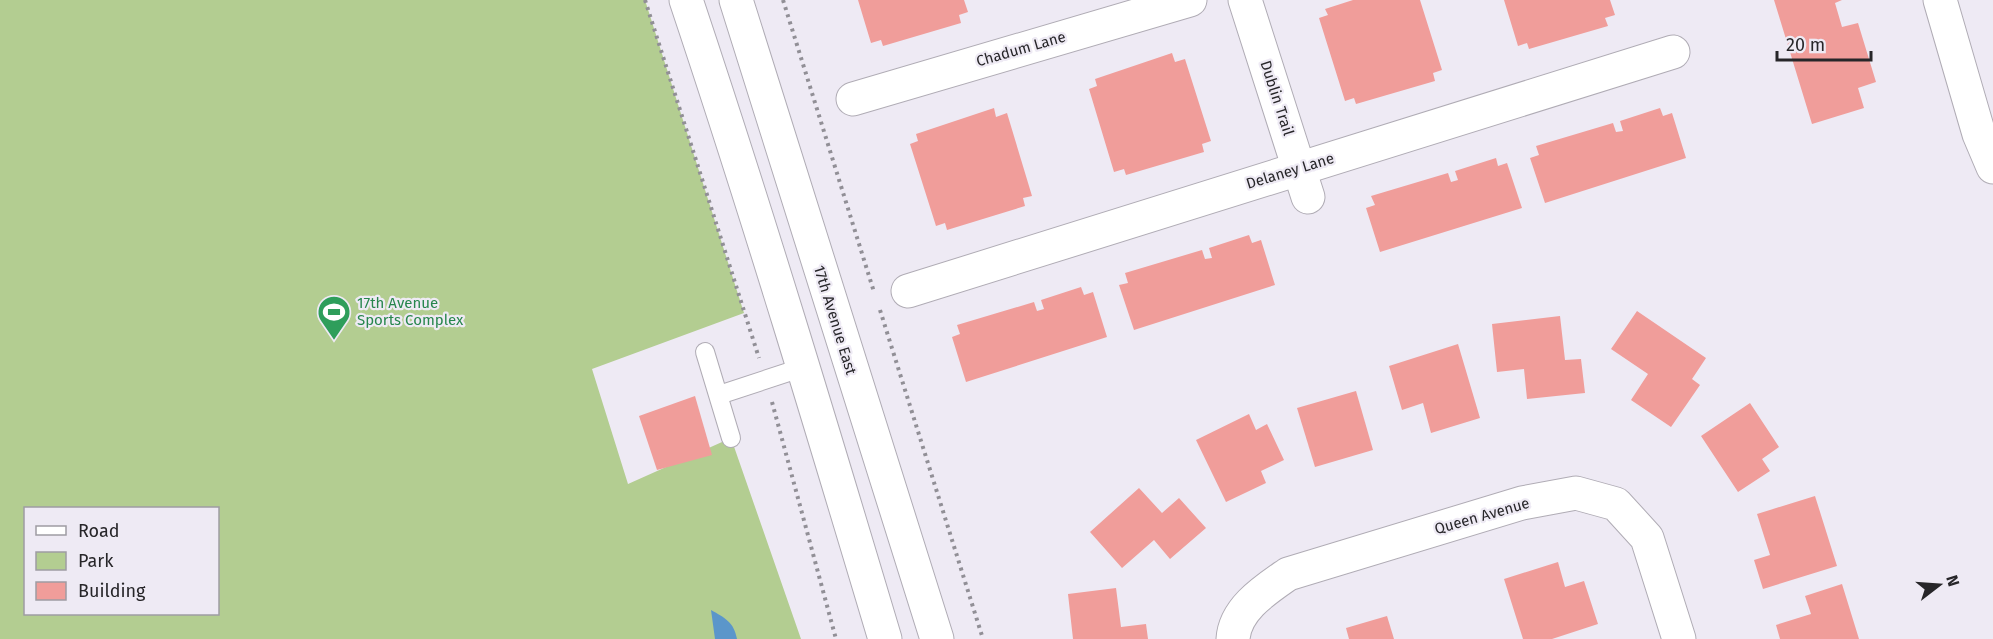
<svg xmlns="http://www.w3.org/2000/svg" width="1993" height="639" viewBox="0 0 1993 639" font-family="'Fira Sans',sans-serif">
<style>
.green{fill:#b3cd91;fill-rule:evenodd}
.water{fill:#5b96ca}
.building{fill:#f09d9a}
.lines{fill:none;stroke-linecap:round;stroke-linejoin:round}
.service-casing{stroke:#b0acb5;stroke-width:20}
.minor-casing{stroke:#b0acb5;stroke-width:35}
.tertiary-casing{stroke:#b0acb5;stroke-width:35}
.path{stroke:#918f96;stroke-width:4;stroke-dasharray:3 4.5;stroke-linecap:butt}
.service{stroke:#fff;stroke-width:18}
.minor{stroke:#fff;stroke-width:33}
.tertiary{stroke:#fff;stroke-width:33}
.labels{text-anchor:middle;stroke-width:4.5;stroke-linejoin:round;paint-order:stroke}
.street-label{font-size:15px;fill:#272629;stroke:#eeeaf4}
.leisure-label{font-size:15px;fill:#27864d;stroke:#eeeaf4;text-anchor:start}
</style>
<rect width="100%" height="100%" fill="#eeeaf4"/>
<path class="green" d="M0,0H645L744,313L592,369L628,484L731,438L801,639H0ZM26,508H218V614H26Z"/>
<path class="water" d="M711,610C725,618 734,622 737,639H715Z"/>
<g class="building">
<path d="M858,0H964L968,12L959,15L961,23L883,46L881,40L871,43Z"/>
<path d="M1353,0H1420L1442,70L1433,73L1435,81L1356,104L1354,98L1345,101L1319,18L1328,15L1325,9Z"/>
<path d="M1504,0H1610L1615,15L1605,18L1608,26L1529,49L1527,43L1518,46Z"/>
<path d="M1774,0H1842L1835,3L1842,27L1858,23L1876,82L1858,88L1864,108L1812,124Z"/>
<path d="M1172,53L1175,62L1185,59L1211,141L1202,144L1204,152L1126,175L1124,169L1114,172L1089,89L1097,86L1095,79Z"/>
<path d="M994,108L996,117L1007,113L1032,196L1023,198L1025,206L947,230L945,223L936,226L910,144L918,141L916,134Z"/>
<path d="M1660,108L1663,116L1672,113L1686,158L1545,203L1530,158L1539,155L1536,146L1613,123L1616,132L1623,131L1620,121Z"/>
<path d="M1496,158L1498,166L1507,163L1522,208L1380,252L1366,208L1375,205L1371,196L1448,173L1451,182L1458,180L1455,171Z"/>
<path d="M1249,235L1252,243L1261,240L1275,285L1134,330L1119,285L1128,283L1125,273L1202,250L1205,259L1212,258L1209,248Z"/>
<path d="M1081,287L1084,295L1093,292L1107,337L966,382L952,337L960,334L957,325L1034,302L1037,311L1044,309L1041,300Z"/>
<path d="M1637,311L1706,358L1692,379L1700,385L1671,427L1631,400L1648,374L1611,349Z"/>
<path d="M1560,316L1565,360L1581,359L1585,393L1527,399L1524,369L1497,372L1492,324Z"/>
<path d="M1458,344L1480,418L1431,433L1423,403L1402,410L1389,366Z"/>
<path d="M1356,391L1373,450L1315,467L1297,408Z"/>
<path d="M695,396L712,455L657,470L639,416Z"/>
<path d="M1750,403L1779,447L1762,459L1770,471L1738,492L1701,436Z"/>
<path d="M1249,414L1256,430L1267,424L1284,460L1261,471L1266,483L1226,502L1196,440Z"/>
<path d="M1139,488L1162,513L1179,498L1206,528L1170,559L1154,540L1122,568L1090,532Z"/>
<path d="M1815,496L1837,566L1763,589L1754,560L1770,555L1757,514Z"/>
<path d="M1558,562L1565,587L1584,581L1598,624L1552,639H1523L1504,579Z"/>
<path d="M1842,584L1859,639H1780L1776,625L1811,614L1805,596Z"/>
<path d="M1116,588L1121,627L1146,624L1148,639H1073L1068,594Z"/>
<path d="M1387,616L1394,639H1349L1346,628Z"/>
</g>
<g class="lines">
<g class="service-casing">
<g id="service">
<path d="M705,352L731,438"/>
<path d="M719,395L804,367"/>
</g>
</g>
<g class="minor-casing">
<g id="minor">
<path d="M1245,0L1308,197"/>
<path d="M1940,0L1979,134L1993,167"/>
<path d="M853,99L1190,0"/>
<path d="M908,291L1673,52"/>
<path d="M1233,639C1235,609 1265,590 1288,574L1522,503L1576,493L1616,504L1647,538L1679,639"/>
</g>
</g>
<g class="tertiary-casing">
<g id="tertiary">
<path d="M686,0C757,212 821,425 885,639"/>
<path d="M736,0L937,639"/>
</g>
</g>
<g class="path">
<path d="M645,0L759,358"/>
<path d="M783,0L874,292"/>
<path d="M880,310L983,639"/>
<path d="M772,402L836,639"/>
</g>
<use href="#service" class="service"/>
<use href="#minor" class="minor"/>
<use href="#tertiary" class="tertiary"/>
</g>
<defs>
<g id="stadium-pin" transform="scale(1.725)"><path d="M0 17L-7.5 6A9.5 9.5 0 1 1 7.5 6Z" fill="#2e9e5b" stroke="#eeeaf4"/><path d="M0-5a6.5 5 0 1 0 0 10a6.5 5 0 1 0 0-10ZM-3.5-1.8h7v3.6h-7Z" fill="#fff"/></g>
</defs>
<g fill-rule="evenodd">
<use href="#stadium-pin" x="334" y="312"/>
</g>
<g class="labels">
<g class="street-label">
<text transform="translate(1021 49) rotate(-16)" y="5">Chadum Lane</text>
<text transform="translate(1277 98) rotate(72)" y="5">Dublin Trail</text>
<text transform="translate(1290 171) rotate(-17)" y="5">Delaney Lane</text>
<text transform="translate(835 320) rotate(73)" y="5">17th Avenue East</text>
<text transform="translate(1482 516) rotate(-16)" y="5">Queen Avenue</text>
</g>
<g class="leisure-label">
<text x="357" y="308">17th Avenue<tspan x="357" dy="17">Sports Complex</tspan></text>
</g>
</g>
<rect x="24" y="507" width="195" height="108" fill="#eeeaf4" stroke="#9e9ca3" stroke-width="1.5"/>
<rect x="36" y="526" width="30" height="9" fill="#ffffff" stroke="#9e9ca3" stroke-width="1.5"/>
<text x="78" y="537" font-size="18" fill="#272629">Road</text>
<rect x="36" y="552" width="30" height="18" fill="#b3cd91" stroke="#9e9ca3" stroke-width="1.5"/>
<text x="78" y="567" font-size="18" fill="#272629">Park</text>
<rect x="36" y="582" width="30" height="18" fill="#f09d9a" stroke="#9e9ca3" stroke-width="1.5"/>
<text x="78" y="597" font-size="18" fill="#272629">Building</text>
<g transform="translate(1939 585) rotate(73)" stroke="#eeeaf4" stroke-width="4.5" paint-order="stroke">
<path d="M0-4.5L10 22L0 15L-10 22Z" fill="#272629"/>
<text y="-9" font-size="16" font-weight="bold" text-anchor="middle" fill="#272629">N</text>
</g>
<path d="M1777 51v9h94v-9" fill="none" stroke="#272629" stroke-width="3"/>
<text x="1786" y="51" font-size="18" fill="#272629" stroke="#eeeaf4" stroke-width="4.5" paint-order="stroke">20 m</text>
</svg>
